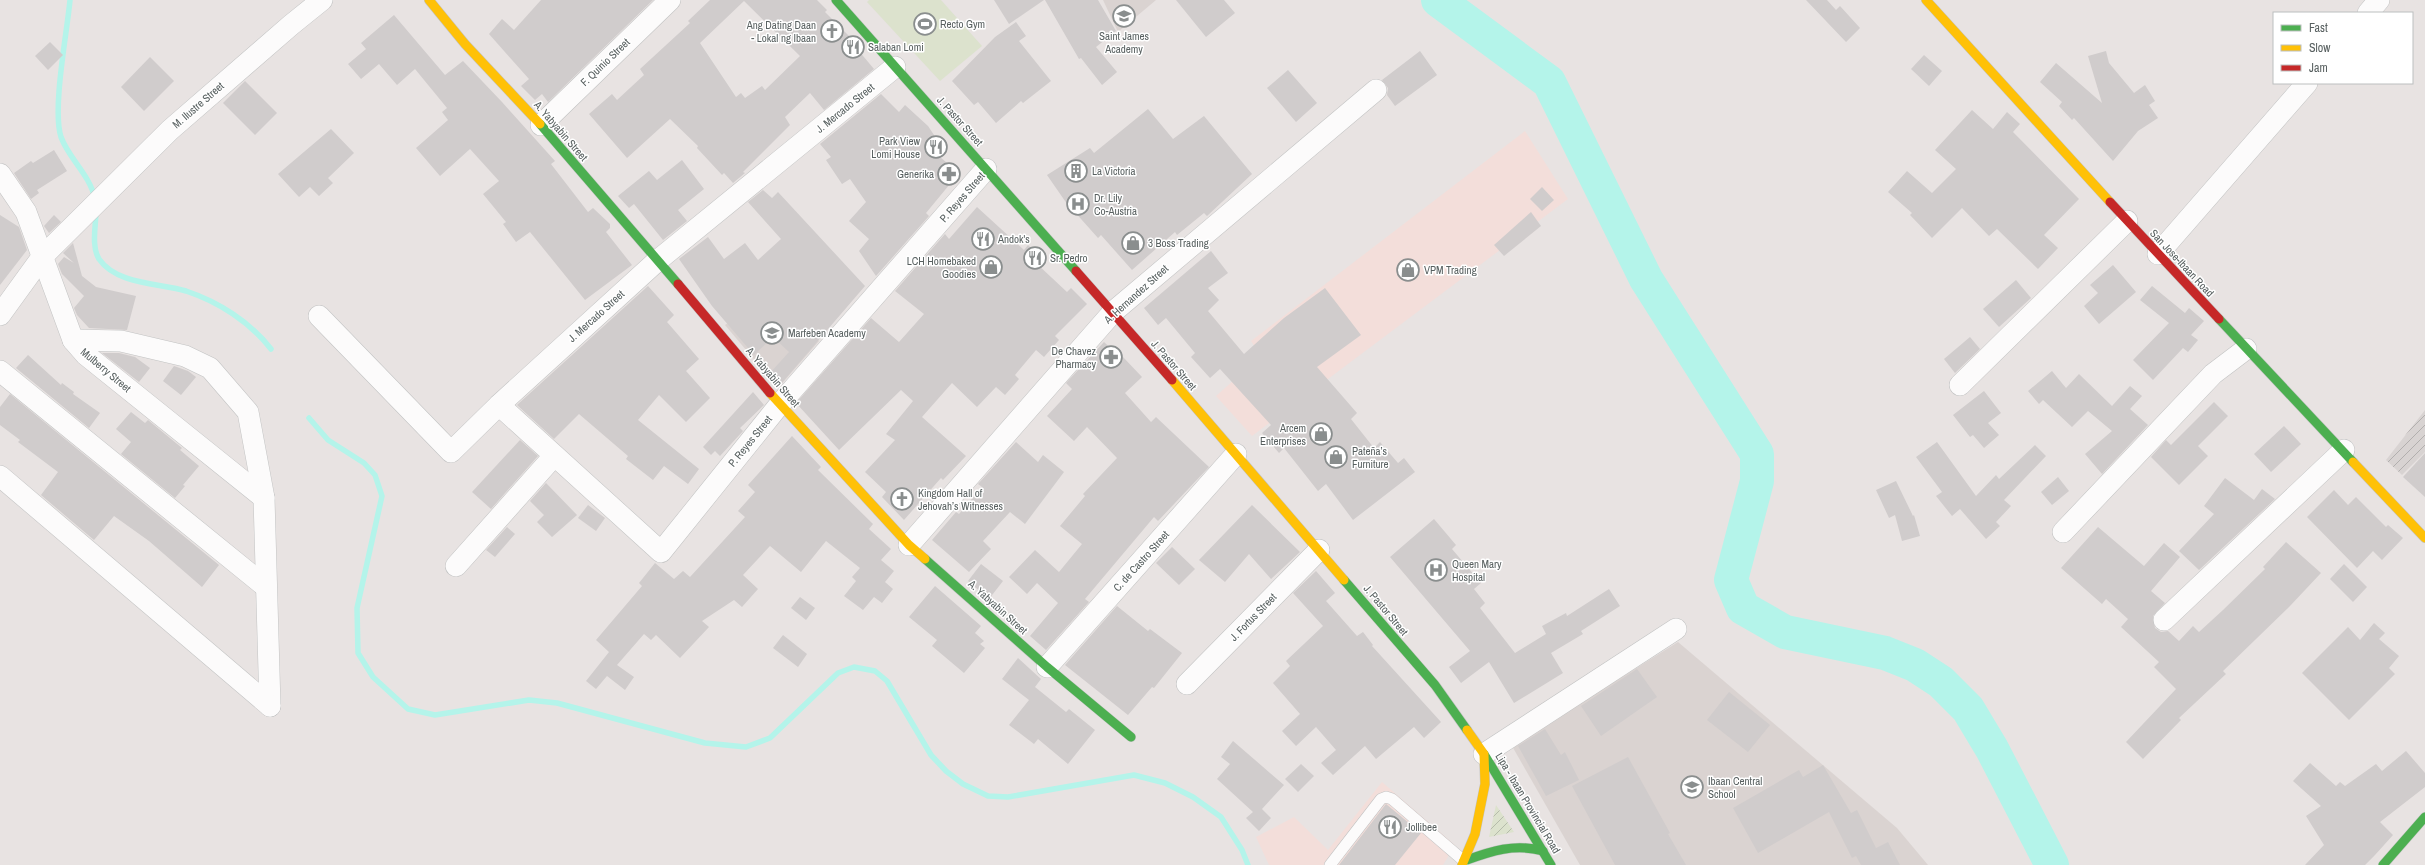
<svg xmlns="http://www.w3.org/2000/svg" width="2425" height="865" viewBox="0 0 2425 865" font-family="'Archivo Narrow',sans-serif">
<style>
.commercial{fill:#f3deda}
.industrial{fill:url(#industrial-furrows)}
.education{fill:#dad3d1}
.garden{fill:url(#garden-furrows)}
.pitch{fill:#dce2cd}
.lines{fill:none;stroke-linecap:round;stroke-linejoin:round}
.stream{stroke:#b4f4ea;stroke-width:5.5}
.river{stroke:#b4f4ea;stroke-width:34}
.building{fill:#d0cccc;fill-rule:evenodd}
.lane-casing{stroke:#c2c3c3;stroke-width:12}
.street-casing{stroke:#c2c3c3;stroke-width:22}
.fast-casing{stroke:#c2c3c2;stroke-width:10}
.slow-casing{stroke:#c2c3c2;stroke-width:10}
.jam-casing{stroke:#c2c3c2;stroke-width:10}
.lane{stroke:#fcfbfb;stroke-width:11}
.street{stroke:#fcfbfb;stroke-width:21}
.fast{stroke:#4caf50;stroke-width:9}
.slow{stroke:#ffc107;stroke-width:9}
.jam{stroke:#c62828;stroke-width:9}
.labels{text-anchor:middle;stroke-width:3;stroke-linejoin:round;paint-order:stroke}
.poi-label{font-size:11px;fill:#586060;stroke:#fff;text-anchor:start}
.street-label{font-size:11px;fill:#586060;stroke:#fff}
</style>
<defs>
<pattern id="industrial-furrows" width="10" height="10" patternUnits="userSpaceOnUse"><rect width="10" height="10" fill="#d8d3d2"/><path d="M-1 1l2-2M0 10L10 0M9 11l2-2" fill="none" stroke="#b2afae"/></pattern>
<pattern id="garden-furrows" width="10" height="10" patternUnits="userSpaceOnUse"><rect width="10" height="10" fill="#dce2cd"/><path d="M-1 1l2-2M0 10L10 0M9 11l2-2" fill="none" stroke="#b5bbaa"/></pattern>
</defs>
<rect width="100%" height="100%" fill="#e8e3e2"/>
<g class="commercial">
<path d="M1525,131L1568,199L1252,436L1216,396L1261,356L1251,341Z"/>
<path d="M1382,782L1455,845L1443,865H1269L1256,837L1294,817L1328,850Z"/>
</g>
<path class="industrial" d="M2425,410V452L2402,475L2386,460Z"/>
<g class="education">
<path d="M1103,0H1156L1118,32Z"/>
<path d="M775,292L819,341L778,388L725,325Z"/>
<path d="M1678,642L1897,828L1928,865H1580L1512,746Z"/>
</g>
<path class="garden" d="M1496,805L1514,832L1489,837Z"/>
<path class="pitch" d="M869,0H941L982,46L940,81L867,2Z"/>
<g class="lines">
<g class="stream">
<path d="M70,0C67,33 52,109 61,137C69,159 90,175 95,199"/>
<path d="M96,211C96,225 91,246 99,259C117,285 160,283 186,291C219,302 250,322 271,349"/>
<path d="M309,418L328,440L364,463L375,475L382,496L357,608L358,653L373,677L408,709L435,715L529,700L557,703L705,743L746,747L770,738L838,673L854,667L875,671L887,681L931,755L946,771L963,784L988,796L1008,797L1134,775L1165,783L1193,797L1221,817L1242,850L1248,865"/>
</g>
<path class="river" d="M1438,0L1549,82L1646,279L1757,454V481L1731,580L1743,608L1785,632L1885,653L1915,665L1941,682L1968,709L1992,749L2052,865"/>
</g>
<g class="building">
<path d="M541,0H653L548,102L542,94L535,100L521,86L529,79L489,34L502,19L514,30Z"/>
<path d="M710,0H817L827,10L825,12L855,42L853,44L874,69L824,110L810,93L785,117L790,125L743,172L745,173L733,183L724,173L722,175L697,148L698,146L670,119L627,158L589,114L612,94L617,100L644,75L640,69L690,23L688,21ZM744,1L800,56L765,90L762,86L745,98L741,93L736,97L700,43Z"/>
<path d="M994,0H1044L1009,24Z"/>
<path d="M1045,0H1098L1116,31L1096,47L1117,72L1102,85L1081,58L1079,59Z"/>
<path d="M1176,0H1224L1235,13L1206,37Z"/>
<path d="M1806,0H1827L1836,10L1840,6L1860,28L1846,42Z"/>
<path d="M394,15L445,75L463,61L502,102L555,161L551,164L588,212L593,208L610,224V228L606,232L632,265L585,300L530,232L516,242L503,224L506,222L483,194L499,181L470,149L440,176L416,148L448,120L442,112L447,108L415,69L397,85L379,64L361,79L348,64L366,49L361,43Z"/>
<path d="M1016,22L1026,36L1019,41L1051,81L1023,103L1021,101L996,123L978,102L974,105L952,81L995,37Z"/>
<path d="M50,42L63,55L48,70L35,56Z"/>
<path d="M1420,51L1437,75L1395,106L1387,95L1388,88L1382,80Z"/>
<path d="M2106,51L2109,63L2134,93L2145,85L2155,101L2149,105L2158,118L2138,131L2113,161L2074,118L2072,120L2059,106L2062,102L2040,82L2056,63L2102,103L2088,56Z"/>
<path d="M1924,55L1942,71L1929,86L1911,69Z"/>
<path d="M150,57L174,81L144,111L121,87Z"/>
<path d="M1288,70L1317,103L1296,122L1267,88Z"/>
<path d="M245,81L277,113L255,135L223,103Z"/>
<path d="M881,94L899,112L905,105L928,126L942,147L934,152L959,173L926,213L929,216L876,276L859,251L869,239L849,221L866,202L850,179L842,184L826,160L831,157L820,144Z"/>
<path d="M1148,109L1173,139L1204,116L1252,174L1207,216L1204,213L1177,235L1175,232L1132,270L1101,235L1098,238L1065,201L1047,175L1090,148L1094,153Z"/>
<path d="M1972,110L1993,129L2007,112L2020,124L2013,132L2079,199L2044,235L2058,248L2038,269L1997,229L1989,236L1962,208L1932,238L1910,215L1912,213L1888,192L1907,171L1932,193L1956,169L1935,150Z"/>
<path d="M331,129L354,153L328,178L333,183L319,196L310,187L299,197L278,174Z"/>
<path d="M54,150L67,171L37,190L39,193L31,199L14,173L31,161L33,163Z"/>
<path d="M682,160L704,189L678,210L687,221L663,240L634,204L629,208L618,196L649,171L657,180Z"/>
<path d="M1542,187L1554,200L1542,211L1530,199Z"/>
<path d="M763,190L772,198L778,192L865,286L780,385L770,373L789,352L773,337L754,355L712,306L679,259L708,237L724,259L745,243L758,260L781,239L748,202Z"/>
<path d="M977,207L1024,250L1028,245L1041,258L1036,263L1067,292L1071,288L1087,304L1055,336L1059,340L1044,357L1036,350L1015,375L1019,379L1005,395L996,387L977,407L952,383L922,417L966,456L943,480L941,478L904,520L882,497L886,492L865,472L895,440L886,434L913,401L901,390L839,450L796,403L871,318L899,342L924,314L895,291L945,234L949,239Z"/>
<path d="M1531,212L1541,226L1504,256L1494,245Z"/>
<path d="M0,215L19,227L27,250L0,285Z"/>
<path d="M54,215L61,222L49,233L44,226Z"/>
<path d="M73,243L82,276L96,287L136,296L127,330L89,328L77,315L74,308L84,296L62,274L58,264L64,257L74,263L63,253Z"/>
<path d="M1211,251L1228,273L1208,288L1219,300L1208,311L1244,354L1284,318L1325,288L1361,335L1317,367L1357,413L1351,419L1374,448L1380,442L1398,463L1404,458L1415,472L1353,520L1326,484L1318,491L1284,448L1279,453L1262,433L1271,425L1220,369L1210,378L1191,357L1195,353L1166,318L1158,325L1144,308Z"/>
<path d="M2113,265L2136,292L2099,324L2084,306L2098,293L2090,285Z"/>
<path d="M2016,280L2031,298L1999,327L1983,309Z"/>
<path d="M648,286L674,315L667,322L699,359L686,371L710,398L686,422L659,395L638,420L699,469L688,484L664,466L653,480L626,459L628,456L579,414L554,439L517,405Z"/>
<path d="M2152,286L2185,313L2189,308L2204,321L2191,335L2198,340L2188,352L2183,348L2153,380L2133,360L2169,323L2140,300Z"/>
<path d="M1970,337L1980,349L1955,373L1944,359Z"/>
<path d="M1104,342L1121,358L1123,357L1142,377L1125,393L1151,422L1156,417L1209,467L1158,521L1154,517L1085,599L1089,602L1046,650L1030,636L1058,603L1037,583L1027,594L1009,577L1035,550L1059,572L1082,544L1060,526L1085,496L1083,494L1117,458L1087,427L1074,441L1047,416L1072,389L1066,383Z"/>
<path d="M102,353H119L135,357L150,368L139,382Z"/>
<path d="M28,355L61,385L62,383L74,392L73,394L100,413L89,428L16,368Z"/>
<path d="M174,366L188,371L196,377L181,395L163,381Z"/>
<path d="M2052,371L2066,388L2079,374L2112,406L2130,386L2142,396L2130,409L2148,425L2102,474L2085,454L2112,431L2088,411L2072,427L2043,400L2039,404L2028,391Z"/>
<path d="M1984,391L2001,413L1988,423L1999,435L1984,448L1973,435L1970,437L1953,415Z"/>
<path d="M753,392L764,405L740,428L743,431L720,456L715,451L711,455L703,447Z"/>
<path d="M10,394L219,565L202,587L149,541L114,516L94,540L41,495L58,472L18,442L20,440L0,425V407Z"/>
<path d="M2214,402L2228,416L2198,446L2208,456L2179,485L2151,457L2166,440L2171,445Z"/>
<path d="M131,412L145,423L148,420L182,448L180,450L199,466L183,485L185,486L175,498L121,454L131,442L116,429Z"/>
<path d="M2284,426L2301,444L2271,472L2254,454Z"/>
<path d="M792,436L821,467L818,470L873,524L869,529L891,549L881,560L894,571L885,582L893,589L882,603L874,597L863,610L844,596L856,581L852,577L860,568L826,541L801,572L770,546L743,575L758,589L742,607L734,600L702,621L709,627L680,658L656,635L651,640L644,634L617,665L634,677L625,690L607,676L596,689L586,681L609,652L596,640L642,586L639,583L655,563L674,579L683,571L690,577L745,517L738,511L755,492L748,485Z"/>
<path d="M520,440L538,456L491,509L472,492Z"/>
<path d="M1016,442L1038,462L1043,455L1064,472L1025,524L1010,512L983,541L991,549L969,572L932,540L956,512L959,514L982,487L978,484Z"/>
<path d="M1937,442L1976,496L1996,475L1999,479L2035,445L2046,456L2004,500L2011,506L1996,522L2000,526L1986,539L1960,509L1952,516L1936,496L1942,492L1916,457Z"/>
<path d="M2425,453V497L2403,477Z"/>
<path d="M2058,477L2069,491L2052,505L2041,492Z"/>
<path d="M2225,478L2254,500L2262,489L2275,499L2199,570L2179,551L2214,514L2204,506Z"/>
<path d="M1896,481L1913,516L1914,515L1920,536L1902,541L1895,515L1889,518L1876,490Z"/>
<path d="M546,483L577,515L552,537L537,522L544,515L530,501Z"/>
<path d="M2334,490L2348,505L2356,497L2386,527L2388,525L2403,538L2382,560L2373,551L2357,568L2307,517Z"/>
<path d="M588,505L605,518L596,531L578,518Z"/>
<path d="M1252,505L1300,552L1271,579L1249,554L1225,582L1199,560Z"/>
<path d="M1434,519L1456,545L1452,549L1481,583L1474,589L1485,603L1480,608L1515,653L1546,634L1542,626L1566,613L1567,616L1609,589L1620,606L1581,631L1583,634L1551,653L1563,673L1514,703L1489,662L1461,683L1449,667L1470,651L1390,557Z"/>
<path d="M507,527L515,534L495,557L486,550Z"/>
<path d="M2098,527L2144,566L2164,543L2180,557L2151,591L2165,603L2153,616L2155,628L2161,632L2168,631L2179,641L2193,626L2199,632L2223,610L2265,569L2263,567L2286,542L2321,573L2290,606L2223,671L2226,674L2179,718L2181,720L2143,759L2126,742L2176,689L2154,667L2159,662L2121,627L2128,619L2106,599L2102,604L2061,568Z"/>
<path d="M1172,547L1195,569L1179,585L1156,563Z"/>
<path d="M981,564L1003,581L989,599L968,581Z"/>
<path d="M2344,564L2367,587L2353,602L2330,579Z"/>
<path d="M1316,571L1335,593L1326,601L1357,636L1363,632L1373,645L1372,646L1441,722L1424,738L1414,727L1376,759L1365,746L1333,775L1321,763L1336,750L1316,727L1296,746L1282,731L1300,714L1273,683L1290,666L1286,661L1323,626L1293,593Z"/>
<path d="M935,586L981,626L975,633L984,641L980,644L985,648L964,673L932,646L937,640L909,617Z"/>
<path d="M800,597L815,608L806,620L791,608Z"/>
<path d="M1117,606L1148,631L1150,629L1182,653L1154,688L1152,687L1128,715L1065,665Z"/>
<path d="M2374,623L2385,633L2379,639L2399,656L2389,668L2395,674L2349,720L2302,673L2348,627L2360,640Z"/>
<path d="M783,635L807,654L798,667L773,648Z"/>
<path d="M1018,658L1041,679L1035,687L1066,712L1069,709L1095,730L1068,764L1038,739L1034,744L1009,725L1029,700L1002,679Z"/>
<path d="M1637,669L1657,697L1601,736L1581,706Z"/>
<path d="M1729,692L1770,725L1748,752L1707,720Z"/>
<path d="M1545,729L1561,755L1565,752L1579,780L1546,796L1518,746Z"/>
<path d="M1233,741L1284,785L1262,809L1271,818L1259,831L1246,818L1253,812L1217,779L1230,764L1221,757Z"/>
<path d="M2406,751L2425,773V787L2380,822L2393,835L2375,855L2365,865H2305L2324,845L2306,816L2321,806L2293,781L2310,763L2336,786L2340,782L2345,786L2376,764L2382,771Z"/>
<path d="M1628,757L1670,833L1668,834L1686,865H1615L1572,786Z"/>
<path d="M1301,764L1314,776L1298,792L1285,779Z"/>
<path d="M1823,765L1851,813L1857,810L1876,848L1888,842L1900,865H1861L1856,856L1852,858L1829,812L1758,853L1733,808L1799,770L1803,777Z"/>
<path d="M1386,804L1421,833L1395,865H1339Z"/>
</g>
<g class="lines">
<g class="lane-casing">
<path id="lane" d="M1330,865L1381,799L1386,797L1392,799L1464,861"/>
</g>
<g class="street-casing">
<g id="street">
<path d="M2368,13L2379,0"/>
<path d="M541,125L670,0"/>
<path d="M0,174L26,212L73,340L86,355L264,498"/>
<path d="M2158,254L2307,83"/>
<path d="M0,315L42,257L170,130L291,25L322,0"/>
<path d="M319,316L451,452L499,405L657,261L895,67"/>
<path d="M73,340L121,341L185,356L210,368L248,412L264,498L270,706"/>
<path d="M0,371L266,587"/>
<path d="M1960,385L2127,221"/>
<path d="M499,405L661,552L780,404L986,169"/>
<path d="M0,476L270,706"/>
<path d="M2063,532L2213,374L2246,349"/>
<path d="M909,545L1113,312L1376,90"/>
<path d="M456,566L554,456"/>
<path d="M2164,620L2344,450"/>
<path d="M1047,667L1236,454"/>
<path d="M1187,684L1319,550"/>
<path d="M1484,754L1676,629"/>
</g>
</g>
<g class="fast-casing">
<g id="fast">
<path d="M836,0L1076,271"/>
<path d="M540,124L678,284"/>
<path d="M2219,319L2353,462"/>
<path d="M925,559L1047,667L1131,737"/>
<path d="M1344,580L1435,685L1467,730"/>
<path d="M1484,754L1551,865"/>
<path d="M1464,861C1491,851 1515,843 1543,851"/>
<path d="M2383,865L2425,817"/>
</g>
</g>
<g class="slow-casing">
<g id="slow">
<path d="M429,0L465,44L540,124"/>
<path d="M1926,0L2110,202"/>
<path d="M1172,380L1344,580"/>
<path d="M770,393L909,545L925,559"/>
<path d="M2353,462L2425,538"/>
<path d="M1462,865L1475,834L1485,784L1484,754L1467,730"/>
</g>
</g>
<g class="jam-casing">
<g id="jam">
<path d="M2110,202L2219,319"/>
<path d="M1076,271L1172,380"/>
<path d="M678,284L770,393"/>
</g>
</g>
<use href="#lane" class="lane"/>
<use href="#street" class="street"/>
<use href="#fast" class="fast"/>
<use href="#slow" class="slow"/>
<use href="#jam" class="jam"/>
</g>
<defs>
<g id="school-ring" transform="scale(1.15)"><circle r="9.5" fill="#fff" stroke="#8a8e8e" stroke-width="1.5"/><path d="M0-5L7-2L0 1L-7-2ZM-4 1L0 2.5L4 1V4Q0 6-4 4Z" fill="#8a8e8e"/></g>
<g id="stadium-ring" transform="scale(1.15)"><circle r="9.5" fill="#fff" stroke="#8a8e8e" stroke-width="1.5"/><path d="M0-5a6.5 5 0 1 0 0 10a6.5 5 0 1 0 0-10ZM-3.5-1.8h7v3.6h-7Z" fill="#8a8e8e"/></g>
<g id="church-ring" transform="scale(1.15)"><circle r="9.5" fill="#fff" stroke="#8a8e8e" stroke-width="1.5"/><path d="M-1.2-6h2.4v3.5h3.3v2.4h-3.3V6h-2.4V-.1h-3.3v-2.4h3.3Z" fill="#8a8e8e"/></g>
<g id="restaurant-ring" transform="scale(1.15)"><circle r="9.5" fill="#fff" stroke="#8a8e8e" stroke-width="1.5"/><path d="M-5-6h1v4h1v-4h1v4h1v-4h1v5L-1.5 .5V6h-2V.5L-5-1ZM5-6V6H3V1.5H1.5Q1.5-4 5-6Z" fill="#8a8e8e"/></g>
<g id="building-ring" transform="scale(1.15)"><circle r="9.5" fill="#fff" stroke="#8a8e8e" stroke-width="1.5"/><path d="M-4-6H4V6H1V3H-1V6H-4ZM-2.5-4.3h1.7v1.8h-1.7ZM.8-4.3h1.7v1.8H.8ZM-2.5-1h1.7V.8h-1.7ZM.8-1h1.7V.8H.8Z" fill="#8a8e8e"/></g>
<g id="pharmacy-ring" transform="scale(1.15)"><circle r="9.5" fill="#fff" stroke="#8a8e8e" stroke-width="1.5"/><path d="M-2-6h4v4h4v4h-4v4h-4v-4h-4v-4h4Z" fill="#8a8e8e"/></g>
<g id="hospital-ring" transform="scale(1.15)"><circle r="9.5" fill="#fff" stroke="#8a8e8e" stroke-width="1.5"/><path d="M-5-5h3v3.5h4V-5h3V5h-3V1.5h-4V5h-3Z" fill="#8a8e8e"/></g>
<g id="shop-ring" transform="scale(1.15)"><circle r="9.5" fill="#fff" stroke="#8a8e8e" stroke-width="1.5"/><path d="M-5-2.5h2.3a2.7 3.5 0 0 1 5.4 0H5L5.5 6h-11ZM-1.5-2.5h3a1.5 2.3 0 0 0-3 0Z" fill="#8a8e8e"/></g>
</defs>
<g fill-rule="evenodd">
<use href="#school-ring" x="1124" y="16"/>
<use href="#stadium-ring" x="925" y="24"/>
<use href="#church-ring" x="832" y="31"/>
<use href="#restaurant-ring" x="853" y="47"/>
<use href="#restaurant-ring" x="936" y="147"/>
<use href="#building-ring" x="1076" y="171"/>
<use href="#pharmacy-ring" x="949" y="174"/>
<use href="#hospital-ring" x="1078" y="204"/>
<use href="#restaurant-ring" x="983" y="239"/>
<use href="#shop-ring" x="1133" y="243"/>
<use href="#restaurant-ring" x="1035" y="258"/>
<use href="#shop-ring" x="991" y="267"/>
<use href="#shop-ring" x="1408" y="270"/>
<use href="#school-ring" x="772" y="333"/>
<use href="#pharmacy-ring" x="1111" y="357"/>
<use href="#shop-ring" x="1321" y="434"/>
<use href="#shop-ring" x="1336" y="457"/>
<use href="#church-ring" x="902" y="499"/>
<use href="#hospital-ring" x="1436" y="570"/>
<use href="#school-ring" x="1692" y="787"/>
<use href="#restaurant-ring" x="1390" y="827"/>
</g>
<g class="labels">
<g class="poi-label">
<text x="940" y="28">Recto Gym</text>
<text x="816" y="29" text-anchor="end">Ang Dating Daan<tspan x="816" dy="13">- Lokal ng Ibaan</tspan></text>
<text x="1124" y="40" text-anchor="middle">Saint James<tspan x="1124" dy="13">Academy</tspan></text>
<text x="868" y="51">Salaban Lomi</text>
<text x="920" y="145" text-anchor="end">Park View<tspan x="920" dy="13">Lomi House</tspan></text>
<text x="1092" y="175">La Victoria</text>
<text x="934" y="178" text-anchor="end">Generika</text>
<text x="1094" y="202">Dr. Lily<tspan x="1094" dy="13">Co-Austria</tspan></text>
<text x="998" y="243">Andok's</text>
<text x="1148" y="247">3 Boss Trading</text>
<text x="1050" y="262">Sr. Pedro</text>
<text x="976" y="265" text-anchor="end">LCH Homebaked<tspan x="976" dy="13">Goodies</tspan></text>
<text x="1424" y="274">VPM Trading</text>
<text x="788" y="337">Marfeben Academy</text>
<text x="1096" y="355" text-anchor="end">De Chavez<tspan x="1096" dy="13">Pharmacy</tspan></text>
<text x="1306" y="432" text-anchor="end">Arcem<tspan x="1306" dy="13">Enterprises</tspan></text>
<text x="1352" y="455">Pateña’s<tspan x="1352" dy="13">Furniture</tspan></text>
<text x="918" y="497">Kingdom Hall of<tspan x="918" dy="13">Jehovah’s Witnesses</tspan></text>
<text x="1452" y="568">Queen Mary<tspan x="1452" dy="13">Hospital</tspan></text>
<text x="1708" y="785">Ibaan Central<tspan x="1708" dy="13">School</tspan></text>
<text x="1406" y="831">Jollibee</text>
</g>
<g class="street-label">
<text transform="translate(605 62) rotate(-44)" y="4">F. Quinio Street</text>
<text transform="translate(198 105) rotate(-41)" y="4">M. Ilustre Street</text>
<text transform="translate(845 108) rotate(-39)" y="4">J. Mercado Street</text>
<text transform="translate(960 121) rotate(48)" y="4">J. Pastor Street</text>
<text transform="translate(561 131) rotate(49)" y="4">A. Yabyabin Street</text>
<text transform="translate(962 197) rotate(-49)" y="4">P. Reyes Street</text>
<text transform="translate(2182 263) rotate(47)" y="4">San Jose-Ibaan Road</text>
<text transform="translate(1136 294) rotate(-42)" y="4">A. Hernandez Street</text>
<text transform="translate(596 316) rotate(-42)" y="4">J. Mercado Street</text>
<text transform="translate(1174 365) rotate(49)" y="4">J. Pastor Street</text>
<text transform="translate(106 370) rotate(40)" y="4">Mulberry Street</text>
<text transform="translate(773 377) rotate(49)" y="4">A. Yabyabin Street</text>
<text transform="translate(750 441) rotate(-51)" y="4">P. Reyes Street</text>
<text transform="translate(1141 561) rotate(-48)" y="4">C. de Castro Street</text>
<text transform="translate(998 607) rotate(42)" y="4">A. Yabyabin Street</text>
<text transform="translate(1386 610) rotate(50)" y="4">J. Pastor Street</text>
<text transform="translate(1253 617) rotate(-46)" y="4">J. Fortus Street</text>
<text transform="translate(1528 803) rotate(59)" y="4">Lipa - Ibaan Provincial Road</text>
</g>
</g>
<rect x="2273" y="12" width="140" height="72" fill="#ffffff" stroke="#bcbfbf"/>
<rect x="2281" y="25" width="20" height="6" fill="#4caf50" stroke="#bcbfbf"/>
<text x="2309" y="32" font-size="12" fill="#586060">Fast</text>
<rect x="2281" y="45" width="20" height="6" fill="#ffc107" stroke="#bcbfbf"/>
<text x="2309" y="52" font-size="12" fill="#586060">Slow</text>
<rect x="2281" y="65" width="20" height="6" fill="#c62828" stroke="#bcbfbf"/>
<text x="2309" y="72" font-size="12" fill="#586060">Jam</text>
</svg>
